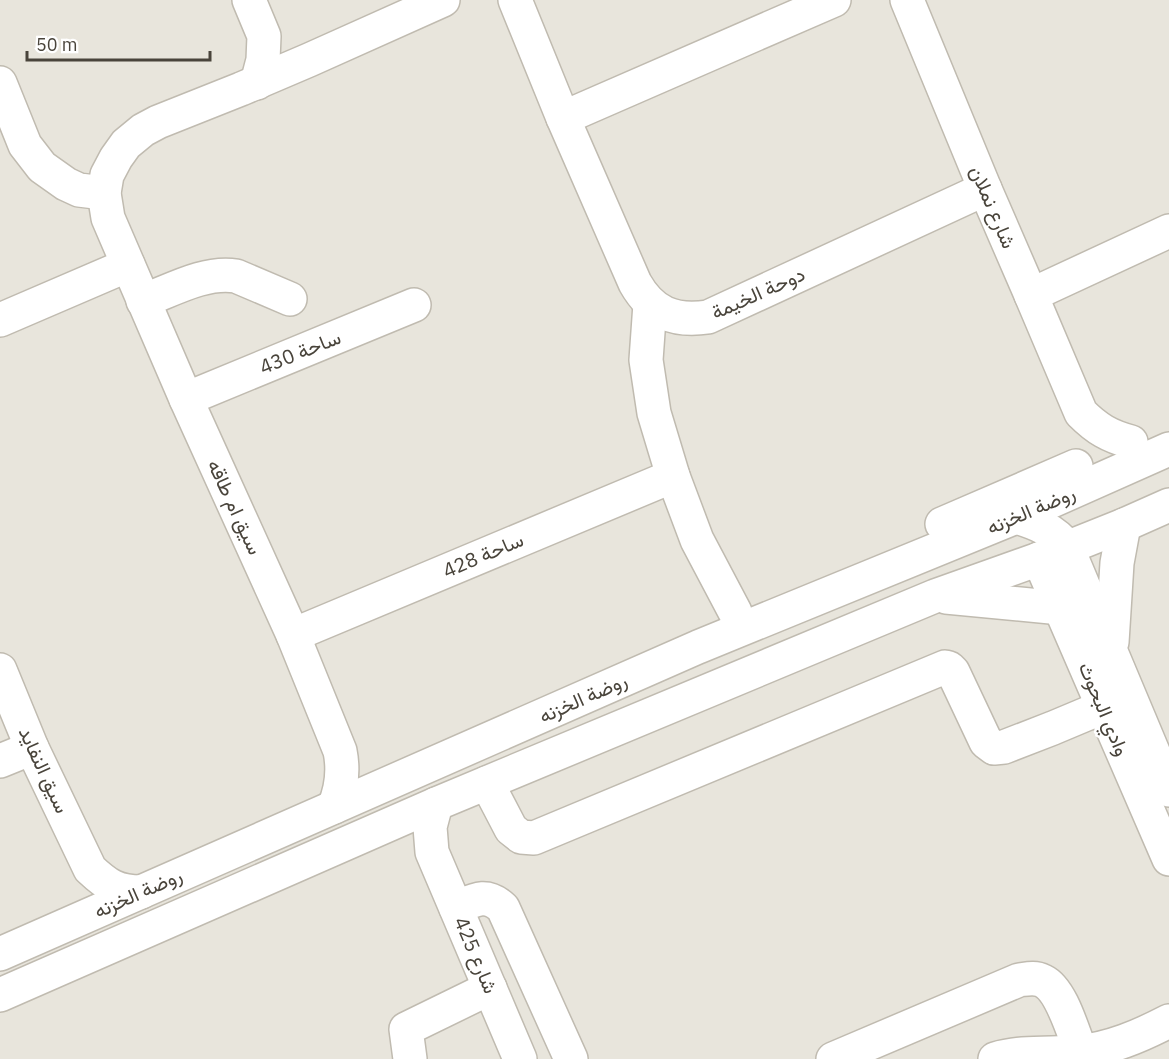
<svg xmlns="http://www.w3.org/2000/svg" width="1169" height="1059" viewBox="0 0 1169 1059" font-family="'IBM Plex Sans',Vazirmatn,sans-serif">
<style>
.residential{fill:#e8e5dc}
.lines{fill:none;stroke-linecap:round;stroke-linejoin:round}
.minor-casing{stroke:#c0bbb0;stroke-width:36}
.minor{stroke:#fff;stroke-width:33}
.labels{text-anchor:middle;stroke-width:5;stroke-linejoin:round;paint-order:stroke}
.street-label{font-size:20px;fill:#49443b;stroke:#fff}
</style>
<rect width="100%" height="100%" fill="#f5f3ed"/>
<rect class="residential" x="0" y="0" width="1169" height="1059"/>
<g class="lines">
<g class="minor-casing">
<g id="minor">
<path d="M249,0L264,36L263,60L257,83"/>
<path d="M515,0L563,118L635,283C652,313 674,322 708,317L985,189"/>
<path d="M907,0L985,189L1031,295L1081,413C1097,429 1109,436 1131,442"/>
<path d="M0,83L25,145L42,167L66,184L79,190L104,193"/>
<path d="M563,118L834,0"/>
<path d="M1031,295L1169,231"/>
<path d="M143,301C172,290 205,271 236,276L290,299"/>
<path d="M650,304L646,360L654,413L673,476L697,540L735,612"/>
<path d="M0,320L128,265"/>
<path d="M186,399L414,305"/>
<path d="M1016,517C1036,523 1054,530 1067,547L1169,790"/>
<path d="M942,524L1076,466"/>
<path d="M1039,559L1169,859"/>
<path d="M946,597L1061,608"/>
<path d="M293,635L673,476"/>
<path d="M1112,642L1117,563L1124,525"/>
<path d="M0,670L32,748L90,869C107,885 117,892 141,892"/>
<path d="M0,761L32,748"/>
<path d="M487,783L511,829L521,837L534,838L945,667L949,668L953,672L986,742L994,748L1004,747L1053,728L1103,707"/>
<path d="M436,804L430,827L432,852L520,1059"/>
<path d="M334,807C342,788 344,771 340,751L293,635L186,399L108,218L104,193L107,175L116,158L126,144L143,130L158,122L241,89L309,60L443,0"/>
<path d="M456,908C474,900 486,892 503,908L571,1059"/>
<path d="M0,954L698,647L1016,517L1169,449"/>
<path d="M0,995L436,804L935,596L1039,559L1124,525L1169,505"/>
<path d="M410,1059L406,1029L490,988"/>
<path d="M833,1059L1019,980C1027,979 1035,977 1043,981C1062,990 1073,1033 1081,1052L1085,1059"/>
<path d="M995,1059C1021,1051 1050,1054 1077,1052C1110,1049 1140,1036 1169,1021"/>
</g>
</g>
<use href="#minor" class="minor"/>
</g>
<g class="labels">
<g class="street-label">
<text transform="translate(993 207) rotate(67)" y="7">شارع نملان</text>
<text transform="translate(758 293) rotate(-24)" y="7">دوحة الخيمة</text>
<text transform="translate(300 352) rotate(-22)" y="7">ساحة 430</text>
<text transform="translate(235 507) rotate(65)" y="7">سيق ام طاقه</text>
<text transform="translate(1031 510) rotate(-23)" y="7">روضة الخزنه</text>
<text transform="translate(483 555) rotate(-23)" y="7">ساحة 428</text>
<text transform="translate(583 698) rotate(-24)" y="7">روضة الخزنه</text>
<text transform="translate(1104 709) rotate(67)" y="7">وادي البحوث</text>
<text transform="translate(44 770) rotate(65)" y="7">سيق النفايد</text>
<text transform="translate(138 893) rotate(-24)" y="7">روضة الخزنه</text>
<text transform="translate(476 955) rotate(67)" y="7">شارع 425</text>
</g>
</g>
<path d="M27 51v9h183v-9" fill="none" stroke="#49443b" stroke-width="3"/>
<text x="36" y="51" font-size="18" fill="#49443b" stroke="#ffffff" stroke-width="4.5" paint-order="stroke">50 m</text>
</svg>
